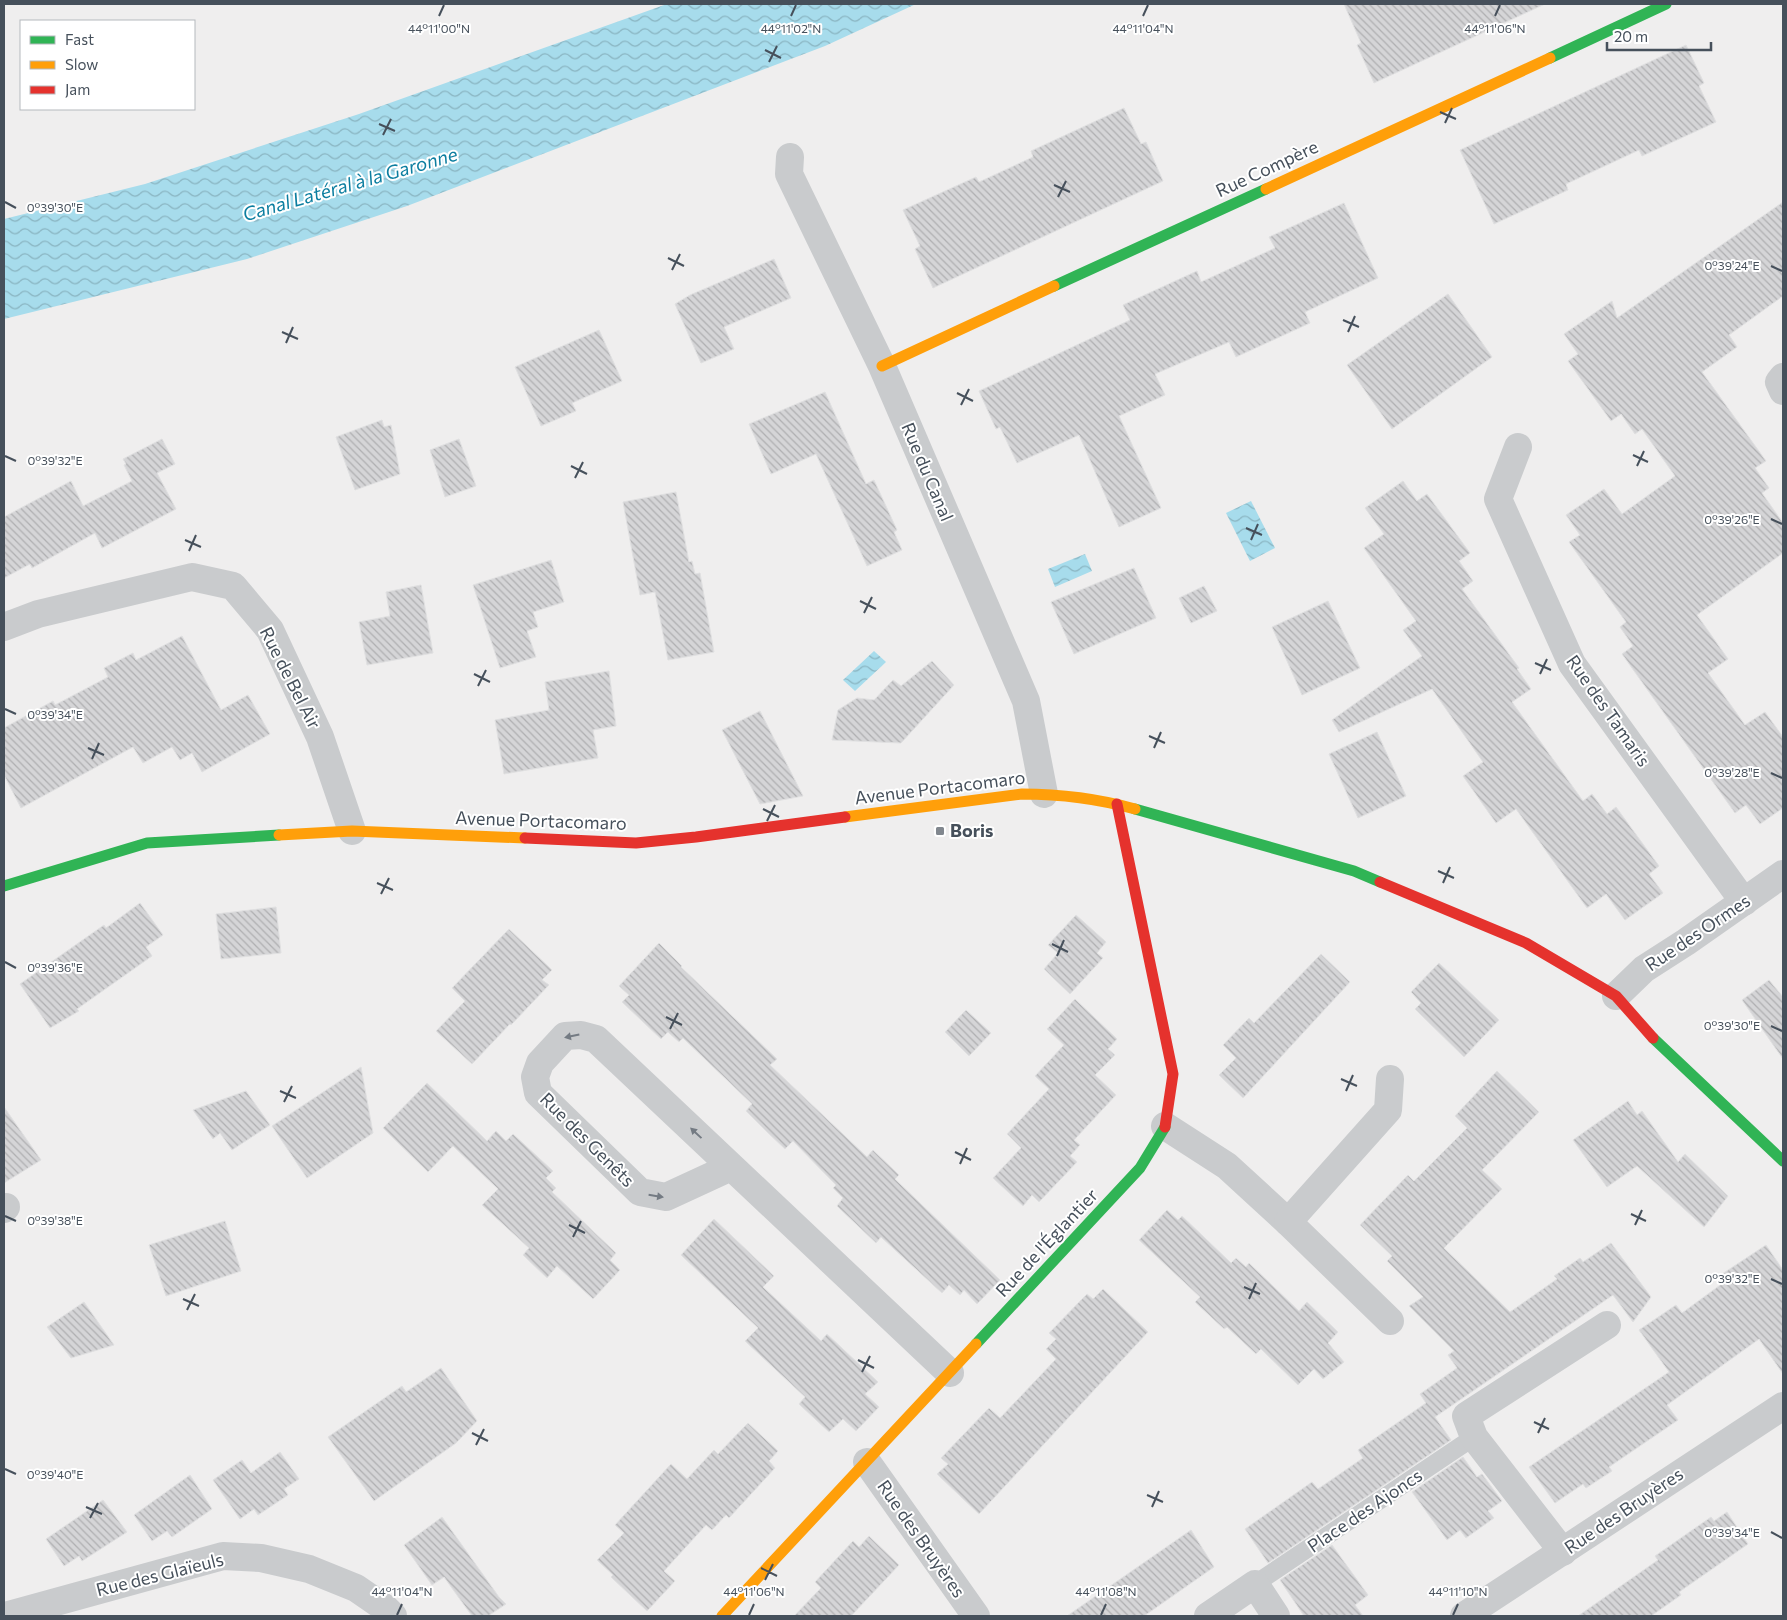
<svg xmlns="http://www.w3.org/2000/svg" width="1787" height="1620" viewBox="0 0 1787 1620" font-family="Commissioner,sans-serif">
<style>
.water{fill:url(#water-waves)}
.building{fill:url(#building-back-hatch);stroke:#e0e0e1}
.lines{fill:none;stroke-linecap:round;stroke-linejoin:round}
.lane{stroke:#c9cbcd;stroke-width:18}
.street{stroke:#c9cbcd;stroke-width:28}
.fast{stroke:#30b455;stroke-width:11}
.slow{stroke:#ff9f0a;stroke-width:11}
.jam{stroke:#e5322d;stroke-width:11}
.oneway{fill:#747b83}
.ticks{fill:none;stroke:#46505b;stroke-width:2}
.poi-dot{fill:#81878e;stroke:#fff;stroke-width:2}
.labels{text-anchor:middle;stroke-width:4;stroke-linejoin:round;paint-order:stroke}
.street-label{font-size:18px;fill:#46505b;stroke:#fff}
.poi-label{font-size:18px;font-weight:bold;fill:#46505b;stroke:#fff;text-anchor:start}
.water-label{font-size:19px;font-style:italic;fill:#0c7ea0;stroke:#fff}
.ticks-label{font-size:12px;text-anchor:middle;fill:#46505b;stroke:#fff;stroke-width:4;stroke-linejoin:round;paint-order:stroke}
</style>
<defs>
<pattern id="water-waves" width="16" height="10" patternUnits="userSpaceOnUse" patternTransform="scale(1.25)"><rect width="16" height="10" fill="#a7dcec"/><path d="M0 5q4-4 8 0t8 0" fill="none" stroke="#8ab5c2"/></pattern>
<pattern id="building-back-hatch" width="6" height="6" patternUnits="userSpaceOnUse" patternTransform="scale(1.25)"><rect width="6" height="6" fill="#d5d5d7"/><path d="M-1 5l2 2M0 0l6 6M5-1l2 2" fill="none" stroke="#afafb1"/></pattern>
</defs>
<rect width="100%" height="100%" fill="#efeeee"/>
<g class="water">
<path d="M667,4H916L825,46L407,206L247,259L4,319V219L145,184L359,114Z"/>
<path d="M1251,501L1275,548L1250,561L1226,513Z"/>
<path d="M1085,554L1092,571L1055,587L1048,569Z"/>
<path d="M874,651L886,662L855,691L843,680Z"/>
</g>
<g class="building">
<path d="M1344,4H1545L1374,83L1357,45L1361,43Z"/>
<path d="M1686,45L1704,83L1699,86L1716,122L1642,156L1639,150L1566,184L1568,190L1494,224L1460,150Z"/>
<path d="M1124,108L1141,144L1146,142L1163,181L933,288L915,249L920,246L903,210L976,177L979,182L1033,157L1031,151Z"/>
<path d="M1783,202V296L1729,335L1737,347L1702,372L1766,461L1755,468L1769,488L1762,493L1783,523V553L1697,615L1728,659L1708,673L1745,725L1765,712L1783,737V808L1760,824L1746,805L1735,813L1622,654L1633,646L1620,627L1626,622L1569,542L1580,535L1566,515L1604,489L1622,514L1675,476L1642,429L1635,434L1621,414L1611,421L1568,361L1578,354L1564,334L1612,301L1617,318Z"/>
<path d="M1344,203L1378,278L1305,312L1310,323L1236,357L1229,342L1155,374L1165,395L1119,416L1161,508L1119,527L1079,435L1017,463L1000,427L996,429L979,391L1130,320L1123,305L1197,271L1201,282L1275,248L1269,237Z"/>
<path d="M774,259L791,298L724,327L734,349L701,363L675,304L690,295Z"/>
<path d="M1448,294L1492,357L1392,429L1347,365Z"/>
<path d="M599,330L622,381L572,403L576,411L541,426L515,367Z"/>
<path d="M825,392L866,484L874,480L897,530L894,532L902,550L867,566L816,454L771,474L749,424Z"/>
<path d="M382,420L384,427L391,425L400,474L355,490L336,437Z"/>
<path d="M162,439L175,464L157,473L176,509L102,548L95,533L32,568L30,564L4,578V517L71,481L83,506L132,481L124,465L126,464L123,459Z"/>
<path d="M459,439L476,486L445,497L430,450Z"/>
<path d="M1403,481L1417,501L1427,494L1470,553L1459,561L1473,581L1462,589L1519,668L1517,669L1531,689L1512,702L1583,801L1592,794L1607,814L1616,807L1659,866L1649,874L1663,893L1625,920L1606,894L1587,908L1516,809L1496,823L1463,776L1483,762L1432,689L1339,732L1332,720L1422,656L1403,630L1416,621L1364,548L1384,534L1365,508Z"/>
<path d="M676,492L689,562L692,561L695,574L700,573L714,652L668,660L655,592L640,595L623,502Z"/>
<path d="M551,560L564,602L533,612L538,627L527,631L536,657L500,668L473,585Z"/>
<path d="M1134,568L1156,618L1074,654L1051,602Z"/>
<path d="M421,585L433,653L367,665L359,622L390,616L386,592Z"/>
<path d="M1204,586L1217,611L1191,623L1179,598Z"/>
<path d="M1328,601L1360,668L1302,695L1272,627Z"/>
<path d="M182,636L221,710L248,695L270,734L202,772L192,753L180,760L172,747L143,763L133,747L21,808L4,775V728L53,701L55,705L108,677L104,668L133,653L136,660Z"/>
<path d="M932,661L954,685L901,743L832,740L838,710L857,698L874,700L893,680L901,686Z"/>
<path d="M609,671L616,726L593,730L598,758L504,774L495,720L549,710L545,682Z"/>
<path d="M760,711L803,796L760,804L722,730Z"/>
<path d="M1377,732L1406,796L1358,818L1329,754Z"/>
<path d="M140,903L163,935L146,947L152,956L77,1009L79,1011L50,1028L20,984L104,925L106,928Z"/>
<path d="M276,907L281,953L221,959L216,914Z"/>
<path d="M1076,915L1106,942L1097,953L1103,958L1070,994L1044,969L1058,953L1048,945Z"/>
<path d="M509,929L552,970L542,980L549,985L511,1025L510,1024L472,1064L436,1031L465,1001L452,988Z"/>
<path d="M659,943L682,966L681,967L777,1059L770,1065L867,1157L873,1150L899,1175L895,1179L1000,1280L977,1304L964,1290L960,1295L949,1285L942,1293L881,1237L876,1243L837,1206L843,1198L833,1188L836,1185L793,1141L785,1149L766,1131L746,1111L752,1104L683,1038L679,1042L668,1032L661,1039L622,1002L629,995L619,986Z"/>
<path d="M1321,954L1350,982L1243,1098L1219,1075L1236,1058L1223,1045L1249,1018L1254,1023Z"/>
<path d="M1439,963L1499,1020L1464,1057L1415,1009L1421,1003L1411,992Z"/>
<path d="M1769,980L1783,997V1059L1742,1000Z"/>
<path d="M1075,999L1117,1039L1108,1049L1115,1055L1095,1075L1116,1095L1074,1140L1080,1145L1070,1156L1077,1162L1039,1202L1032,1195L1023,1206L993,1178L1021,1148L1007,1134L1049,1089L1035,1076L1064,1045L1047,1029Z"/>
<path d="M966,1010L991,1033L969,1056L945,1032Z"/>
<path d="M361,1067L373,1133L307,1178L272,1126Z"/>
<path d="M1497,1071L1539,1112L1482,1170L1502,1189L1444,1248L1510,1312L1557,1279L1554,1276L1580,1258L1583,1262L1611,1243L1651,1297L1633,1322L1613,1295L1435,1417L1451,1440L1268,1563L1245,1529L1312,1482L1318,1489L1363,1458L1358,1450L1426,1403L1420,1394L1457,1368L1448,1355L1454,1351L1409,1306L1423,1297L1387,1261L1392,1256L1360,1225L1408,1175L1414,1181L1467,1128L1455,1116Z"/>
<path d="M427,1083L487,1141L496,1131L506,1141L513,1134L553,1171L546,1178L556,1188L552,1192L616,1253L610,1260L620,1270L593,1299L557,1266L547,1278L523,1255L529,1248L482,1205L498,1189L453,1146L428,1172L383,1128Z"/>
<path d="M246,1091L270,1125L232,1150L220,1133L213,1139L193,1110Z"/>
<path d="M1628,1101L1637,1115L1642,1111L1678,1162L1685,1154L1728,1196L1704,1227L1637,1166L1607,1187L1573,1140Z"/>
<path d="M4,1107L41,1160L4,1183Z"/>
<path d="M1167,1210L1178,1220L1182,1216L1231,1263L1236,1258L1246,1267L1249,1263L1299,1311L1307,1302L1338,1332L1328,1343L1344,1362L1323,1379L1314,1369L1298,1385L1261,1349L1256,1354L1227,1327L1224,1329L1195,1302L1200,1297L1139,1240Z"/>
<path d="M714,1219L774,1276L763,1287L821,1341L827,1334L878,1382L865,1394L879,1407L856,1431L843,1419L829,1432L799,1404L805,1397L745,1341L758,1328L681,1255Z"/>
<path d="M225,1221L241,1271L166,1296L149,1245Z"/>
<path d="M1766,1245L1783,1270V1374L1759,1339L1667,1405L1678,1420L1609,1467L1612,1471L1586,1488L1583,1484L1555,1503L1529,1467L1669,1372L1639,1330L1676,1305L1682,1313L1723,1283L1719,1276Z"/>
<path d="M1103,1289L1148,1332L979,1514L937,1474L948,1464L941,1458L989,1408L1000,1418L1056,1359L1046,1349L1056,1339L1049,1333L1087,1294L1093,1299Z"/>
<path d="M84,1302L114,1345L71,1358L47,1327Z"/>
<path d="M441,1368L477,1421L456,1443L374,1501L328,1437L402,1386L406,1392Z"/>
<path d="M748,1423L778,1451L769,1461L775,1468L729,1518L726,1515L712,1530L706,1525L664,1571L675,1581L647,1611L611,1577L613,1575L597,1560L624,1533L615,1525L671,1464L687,1479L714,1450L718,1454Z"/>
<path d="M280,1452L299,1479L284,1489L288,1495L258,1515L254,1509L240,1519L213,1480L242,1460L251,1473Z"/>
<path d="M1463,1457L1477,1477L1482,1474L1502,1501L1488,1511L1494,1518L1466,1538L1460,1530L1447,1540L1412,1492Z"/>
<path d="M190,1475L212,1509L172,1537L167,1531L152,1541L134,1515Z"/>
<path d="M103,1500L127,1532L82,1561L79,1556L64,1566L46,1539Z"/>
<path d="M1727,1512L1748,1544L1679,1592L1681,1595L1651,1616H1578L1658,1560L1655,1556L1711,1517L1714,1521Z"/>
<path d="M442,1517L499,1597L506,1604L488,1616H472L444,1577L432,1585L404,1545Z"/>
<path d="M1191,1530L1214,1567L1144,1616H1067Z"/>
<path d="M869,1536L899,1565L851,1616H794L821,1588L815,1582L853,1541L859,1547Z"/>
<path d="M1332,1545L1368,1595L1355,1605L1363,1616H1304L1280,1580Z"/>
</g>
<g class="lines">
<path class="lane" d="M1255,1584L1474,1437"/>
<g class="street">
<path d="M790,157L789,174L882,366L1026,701L1044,794"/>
<path d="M1783,377L1779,382L1783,391"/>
<path d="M1518,447L1498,499L1572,664L1744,902"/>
<path d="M4,627L38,614L192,577L233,586L270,630L320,737L352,831"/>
<path d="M1616,996L1644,969L1686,942L1783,874"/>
<path d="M1165,1126L1227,1166L1288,1222L1390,1321"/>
<path d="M731,1167L666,1197L640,1192L538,1093L535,1077L540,1063L565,1036L581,1035L596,1039L950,1373"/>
<path d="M4,1209L6,1207"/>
<path d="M1288,1222L1388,1110L1390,1079"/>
<path d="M867,1462L976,1616"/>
<path d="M1563,1552L1474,1437L1466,1416L1607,1325"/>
<path d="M5,1616L223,1556L261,1558L309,1569L356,1588L385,1608L393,1616"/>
<path d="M1208,1616L1255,1584L1276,1616"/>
<path d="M1464,1616L1783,1406"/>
</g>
<g class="fast">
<path d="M1550,58L1666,4"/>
<path d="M1054,286L1266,189"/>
<path d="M1135,809L1354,871L1380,882"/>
<path d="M4,886L147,843L279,835"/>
<path d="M1653,1038L1783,1161"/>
<path d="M976,1344L1140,1168L1165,1127"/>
</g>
<g class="slow">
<path d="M1266,189L1550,58"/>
<path d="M882,366L1054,286"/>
<path d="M845,817L1022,794C1059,794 1099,799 1135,809"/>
<path d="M279,835L352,831L525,838"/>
<path d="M722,1616L976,1344"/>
</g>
<g class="jam">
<path d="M1117,804L1173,1074L1165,1127"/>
<path d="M525,838L636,843L696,837L845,817"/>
<path d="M1380,882L1526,943L1616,996L1653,1038"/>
</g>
</g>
<defs><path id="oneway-solid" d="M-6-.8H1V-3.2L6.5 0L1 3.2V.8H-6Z" transform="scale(1.25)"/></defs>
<g class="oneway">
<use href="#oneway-solid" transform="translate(572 1036) rotate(168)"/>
<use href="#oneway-solid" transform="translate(696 1133) rotate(-137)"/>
<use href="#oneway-solid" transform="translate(656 1196) rotate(9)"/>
</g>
<path class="ticks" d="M439,16L444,5M791,16L796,5M1143,16L1148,5M1495,16L1500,5M765,50L781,58M769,62L777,46M1440,112L1456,119M1445,123L1452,108M379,124L395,131M383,135L391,119M1054,185L1070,192M1058,197L1066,181M5,202L16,208M668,258L684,266M1771,266L1782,271M672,270L680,254M1343,320L1359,327M282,332L298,339M1348,332L1355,316M286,343L293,327M957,393L973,401M961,405L969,389M1633,455L1648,462M5,456L16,461M571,466L587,474M1637,466L1644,451M575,478L583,462M1771,519L1782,524M1246,528L1262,535M185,540L201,547M1251,540L1258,524M189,551L196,535M860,601L876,609M864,613L872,597M1535,663L1551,670M474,674L490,682M1540,674L1547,659M478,686L486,670M5,709L16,714M1149,736L1165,743M88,748L104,755M1154,748L1161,732M92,759L99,743M1771,773L1782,778M763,809L779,817M767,821L775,805M1438,871L1454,878M377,883L393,890M1443,883L1450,867M381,894L389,878M1052,944L1068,952M1057,956L1064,940M5,962L16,968M666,1017L682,1025M1771,1026L1782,1031M670,1029L678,1013M1341,1079L1357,1086M280,1091L296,1098M1346,1091L1353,1075M284,1102L292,1086M955,1152L971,1160M960,1164L967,1148M1631,1214L1646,1221M5,1216L16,1221M569,1225L585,1233M1635,1225L1642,1210M573,1237L581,1221M1771,1279L1782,1284M1244,1287L1260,1294M183,1299L199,1306M1249,1299L1256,1283M187,1310L195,1294M858,1360L874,1368M862,1372L870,1356M1534,1422L1549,1429M472,1433L488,1441M1538,1433L1545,1418M476,1445L484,1429M5,1469L16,1474M1147,1495L1163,1502M86,1507L102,1514M1152,1507L1159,1491M90,1518L98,1503M1771,1532L1782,1538M761,1568L777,1576M765,1580L773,1564M397,1615L402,1604M749,1615L754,1604M1101,1615L1106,1604M1453,1615L1458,1604"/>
<rect class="poi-dot" x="935" y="826" width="10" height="10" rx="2.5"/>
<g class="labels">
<g class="street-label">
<text transform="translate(1267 169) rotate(-25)" y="6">Rue Compère</text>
<text transform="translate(927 472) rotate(67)" y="6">Rue du Canal</text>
<text transform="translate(290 678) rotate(63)" y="6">Rue de Bel Air</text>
<text transform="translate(1608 711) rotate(55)" y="6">Rue des Tamaris</text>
<text transform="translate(940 788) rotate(-7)" y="6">Avenue Portacomaro</text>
<text transform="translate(541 821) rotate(2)" y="6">Avenue Portacomaro</text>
<text transform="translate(1698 933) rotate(-34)" y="6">Rue des Ormes</text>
<text transform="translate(587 1140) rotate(45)" y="6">Rue des Genêts</text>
<text transform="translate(1047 1243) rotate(-47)" y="6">Rue de l'Églantier</text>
<text transform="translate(1365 1511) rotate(-34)" y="6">Place des Ajoncs</text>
<text transform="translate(1624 1511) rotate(-34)" y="6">Rue des Bruyères</text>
<text transform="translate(921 1539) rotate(55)" y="6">Rue des Bruyères</text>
<text transform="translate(160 1575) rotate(-14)" y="6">Rue des Glaïeuls</text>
</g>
<g class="poi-label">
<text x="950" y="837">Boris</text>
</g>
<g class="water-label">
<text transform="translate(350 184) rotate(-16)" y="7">Canal Latéral à la Garonne</text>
</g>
</g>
<g class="ticks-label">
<text x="439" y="33">44°11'00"N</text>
<text x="791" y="33">44°11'02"N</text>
<text x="1143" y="33">44°11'04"N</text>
<text x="1495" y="33">44°11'06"N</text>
<text x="55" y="212">0°39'30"E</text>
<text x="1732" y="270">0°39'24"E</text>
<text x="55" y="465">0°39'32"E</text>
<text x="1732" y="524">0°39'26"E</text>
<text x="55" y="719">0°39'34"E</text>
<text x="1732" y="777">0°39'28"E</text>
<text x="55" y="972">0°39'36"E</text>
<text x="1732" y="1030">0°39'30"E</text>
<text x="55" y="1225">0°39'38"E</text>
<text x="1732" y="1283">0°39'32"E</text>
<text x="55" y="1479">0°39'40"E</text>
<text x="1732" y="1537">0°39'34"E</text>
<text x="402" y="1596">44°11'04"N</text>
<text x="754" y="1596">44°11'06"N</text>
<text x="1106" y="1596">44°11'08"N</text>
<text x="1458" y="1596">44°11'10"N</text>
</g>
<rect width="1787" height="1620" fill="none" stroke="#46505b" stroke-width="10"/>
<rect x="20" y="20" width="175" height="90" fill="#ffffff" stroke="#b5b9bd"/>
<rect x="30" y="36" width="25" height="8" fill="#30b455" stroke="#b5b9bd"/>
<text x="65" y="45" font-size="15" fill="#46505b">Fast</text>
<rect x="30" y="61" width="25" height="8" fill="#ff9f0a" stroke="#b5b9bd"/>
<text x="65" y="70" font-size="15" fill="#46505b">Slow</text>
<rect x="30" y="86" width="25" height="8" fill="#e5322d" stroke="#b5b9bd"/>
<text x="65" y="95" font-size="15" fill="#46505b">Jam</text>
<path d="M1607 42v8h104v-8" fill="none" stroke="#46505b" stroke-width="2.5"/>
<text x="1614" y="42" font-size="15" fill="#46505b" stroke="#ffffff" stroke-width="4" paint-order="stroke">20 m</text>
</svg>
